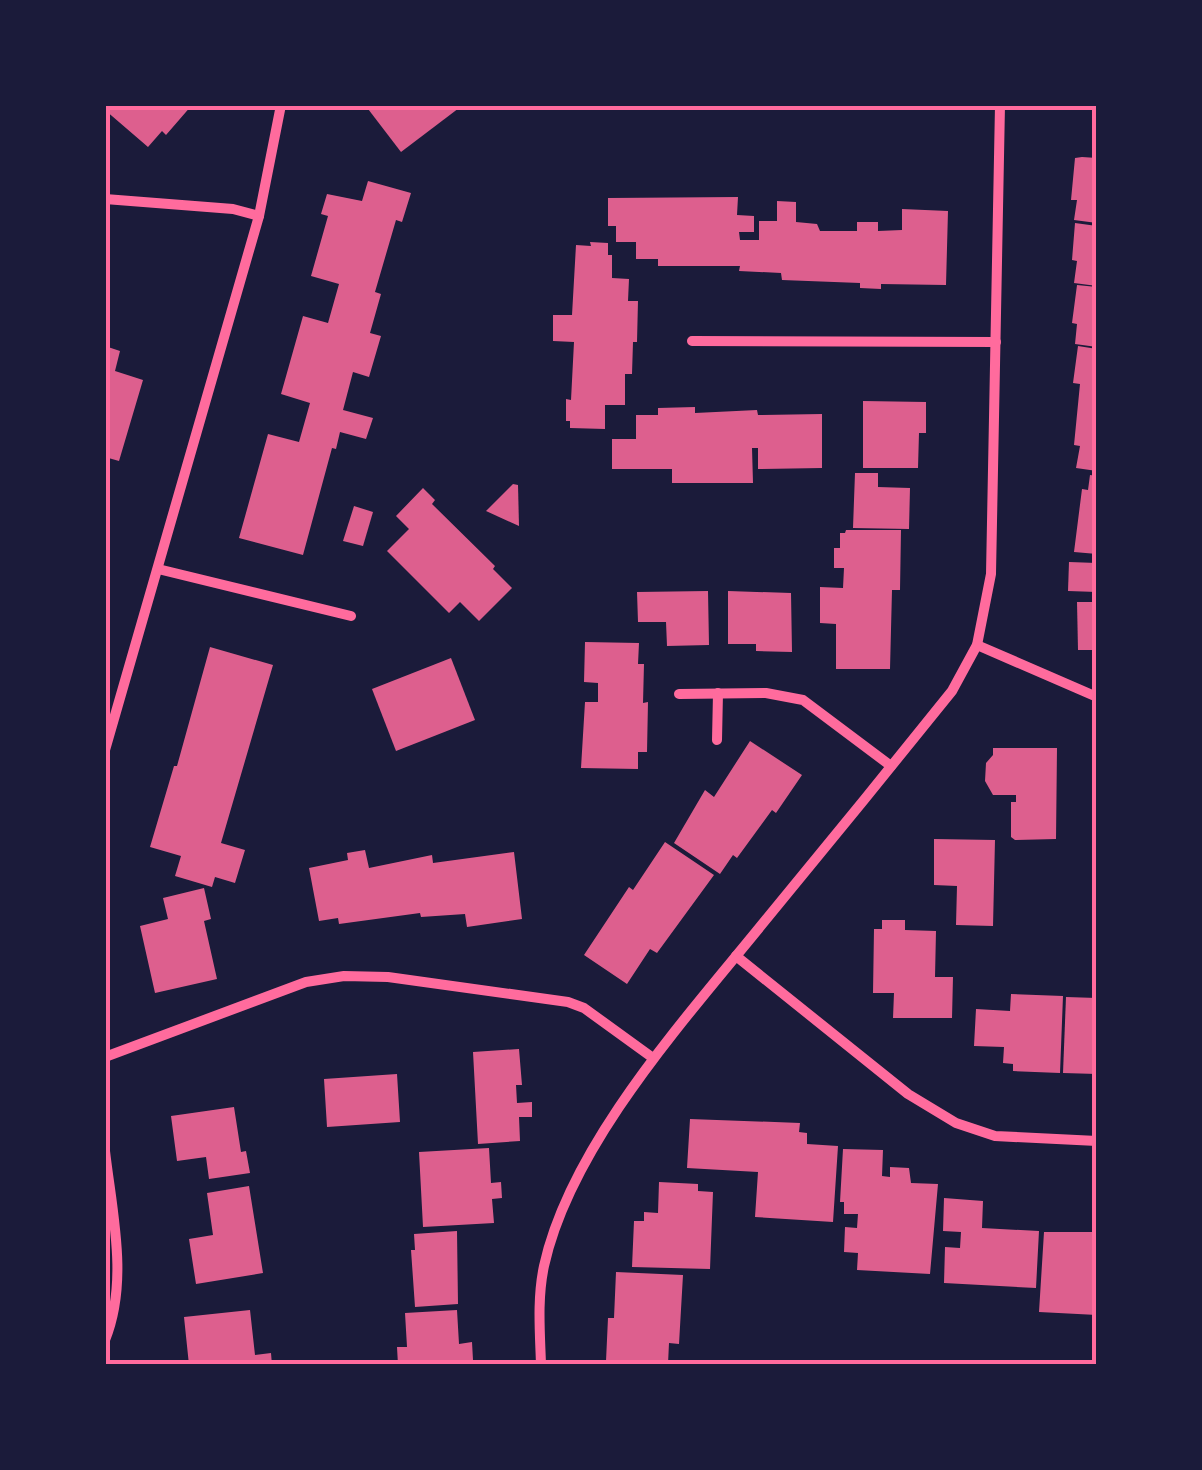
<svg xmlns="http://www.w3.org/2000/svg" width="1202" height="1470" viewBox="0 0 1202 1470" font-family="'Space Grotesk',sans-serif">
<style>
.building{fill:#dd5f8e}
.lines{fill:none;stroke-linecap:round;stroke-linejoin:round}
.minor{stroke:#ff6b9d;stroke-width:10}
.neatline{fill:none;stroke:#ff6b9d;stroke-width:4}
</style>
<rect width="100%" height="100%" fill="#1b1b3a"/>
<g class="building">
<path d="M105,105H192L166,135L162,131L148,147L105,110Z"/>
<path d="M365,105H463L401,152Z"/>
<path d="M1082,157L1097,158V223L1074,220L1077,200H1071L1075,158Z"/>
<path d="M368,181L411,193L402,222L396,220L375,292L381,294L370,333L381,336L369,377L353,372L343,410L373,418L366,439L340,432L336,449L332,448L303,555L239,538L268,434L299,442L310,403L281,394L303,316L328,323L339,284L311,276L328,216L321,214L327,194L362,201Z"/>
<path d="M738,197L737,215L754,216V232H739L740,240H759V221H777V201L796,202V222L817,224L820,231H857V222H878V231L902,230V209L948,211L946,285L881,284V289L860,288V283L782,280L781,273L739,271L740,266H658V259H636V242H616V226H608V198Z"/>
<path d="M1075,223L1097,226V286L1074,283L1077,261L1072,260Z"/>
<path d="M590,242L608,243V255H612V278L629,279L628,301H638L637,342H633L632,374H625V405H605V429L570,428V421H566V399L571,400L574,342L553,341V315H572L576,245L591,246Z"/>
<path d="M1077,285L1097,287V347L1075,344L1077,324L1072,323Z"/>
<path d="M105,346L120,351L115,371L143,380L119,461L105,457Z"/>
<path d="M1078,346L1097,349V471L1076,468L1080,446L1074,445L1080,384L1073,383Z"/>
<path d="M863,401L926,402V433H919L918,468H863Z"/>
<path d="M695,407V413L757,410L758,415L822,414V468L758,469V448H752L753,483H672V469H612V439H636V415H658V408Z"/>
<path d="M855,473H878V487L910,488L909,529L853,528Z"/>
<path d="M1090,475L1097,476V554L1074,552L1082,489L1088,490Z"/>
<path d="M513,484L518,485L519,526L486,511Z"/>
<path d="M423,488L435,500L432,504L495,566L493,569L512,588L479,621L460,602L449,613L387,551L409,529L396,516Z"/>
<path d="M354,506L373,512L363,546L343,541Z"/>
<path d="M846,530H901L900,590H892L890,669H836V624L820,623V587L843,588L844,568H834V548H840V533H845Z"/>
<path d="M1069,562L1097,563V592L1068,591Z"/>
<path d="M708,591L709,645L667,646L666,622H638L637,592Z"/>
<path d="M728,591L791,593L792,652L756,651V644H728Z"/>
<path d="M1077,602H1097V650H1078Z"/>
<path d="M585,642L639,643L638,664H644L643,703L648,702L647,752H638V769L581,768L585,702H598V683L584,682Z"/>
<path d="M210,647L273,665L221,843L245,850L235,883L215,877L212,887L175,876L181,856L150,847L174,766H177Z"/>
<path d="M451,658L475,720L396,751L372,689Z"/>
<path d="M750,741L802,775L776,813L772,810L737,858L733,855L720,874L674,843L705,790L714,797Z"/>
<path d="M993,748H1057L1056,839L1015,840L1011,837V802H1016V795H993L985,781L986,763L993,755Z"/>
<path d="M934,839L995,840L993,926L956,925L957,886L934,885Z"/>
<path d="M665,842L714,875L657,953L650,949L627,984L584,955L629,887L633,890Z"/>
<path d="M365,850L369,868L432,855L433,863L514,852L522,919L467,927L465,914L421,917L420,913L339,924L338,918L319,921L309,868L348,860L347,853Z"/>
<path d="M204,888L211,919L204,921L217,979L155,993L140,926L168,919L163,898Z"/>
<path d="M882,920H905V930L936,931L935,977H953L952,1018H893L894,993H873L874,929H882Z"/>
<path d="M1011,994L1063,996L1060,1073L1013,1071V1064L1003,1063L1004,1047L974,1046L976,1009L1010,1011Z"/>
<path d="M1066,997L1097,998V1074L1063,1073Z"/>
<path d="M519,1049L522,1085H516L517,1103L532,1102V1117H519L520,1141L478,1144L473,1052Z"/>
<path d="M397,1074L400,1122L327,1127L324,1079Z"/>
<path d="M234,1107L241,1152L246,1151L250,1173L209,1179L206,1157L177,1161L171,1116Z"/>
<path d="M690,1119L800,1123L799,1132L807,1133V1144L838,1146L833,1222L755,1217L758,1172L687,1168Z"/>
<path d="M489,1148L491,1183L501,1182L502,1198L492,1199L494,1223L423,1227L419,1152Z"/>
<path d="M843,1149L883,1150L882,1176L890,1177V1167L909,1168L911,1183L938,1184L930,1274L857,1270L858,1253L844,1252L845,1227L857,1228L858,1214H844V1202H840Z"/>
<path d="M659,1182L698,1184V1191L713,1192L710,1269L632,1267L634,1221H644V1212L658,1213Z"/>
<path d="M249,1186L263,1273L196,1284L189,1239L213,1235L207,1193Z"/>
<path d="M944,1198L983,1201L982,1228L1039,1231L1036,1288L944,1283L945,1247L960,1248L961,1232L943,1231Z"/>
<path d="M457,1231L458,1304L415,1307L411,1250H415L414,1234Z"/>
<path d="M1044,1232H1097V1315L1039,1312Z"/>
<path d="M616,1272L683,1275L679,1344L669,1343L668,1364L606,1361L608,1318H614Z"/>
<path d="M250,1310L255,1355L271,1353L272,1365H189L184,1317Z"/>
<path d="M457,1310L459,1344L472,1342L473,1360L461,1361V1365H398L397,1347H407L405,1313Z"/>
</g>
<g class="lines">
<g class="minor">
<path d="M105,199L233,209L259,216"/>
<path d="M692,341L996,342"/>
<path d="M158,569L351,616"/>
<path d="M977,645L1097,697"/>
<path d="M679,694L766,693L803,700L891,766"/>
<path d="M717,740L718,693"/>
<path d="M105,750L259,216L281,105"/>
<path d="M736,956L908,1094L956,1123L995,1136L1097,1141"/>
<path d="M105,1057L306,982L344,976L388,977L568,1002L584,1008L653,1058"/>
<path d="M105,1151C112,1212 129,1281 105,1340"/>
<path d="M541,1365C540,1332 537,1299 544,1266C570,1148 679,1026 755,933C821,853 887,772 952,691L977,645L991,574L1000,105"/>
</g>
</g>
<rect width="1202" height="1470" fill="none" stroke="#1b1b3a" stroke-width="215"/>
<rect x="108" y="108" width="986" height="1254" class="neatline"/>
</svg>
